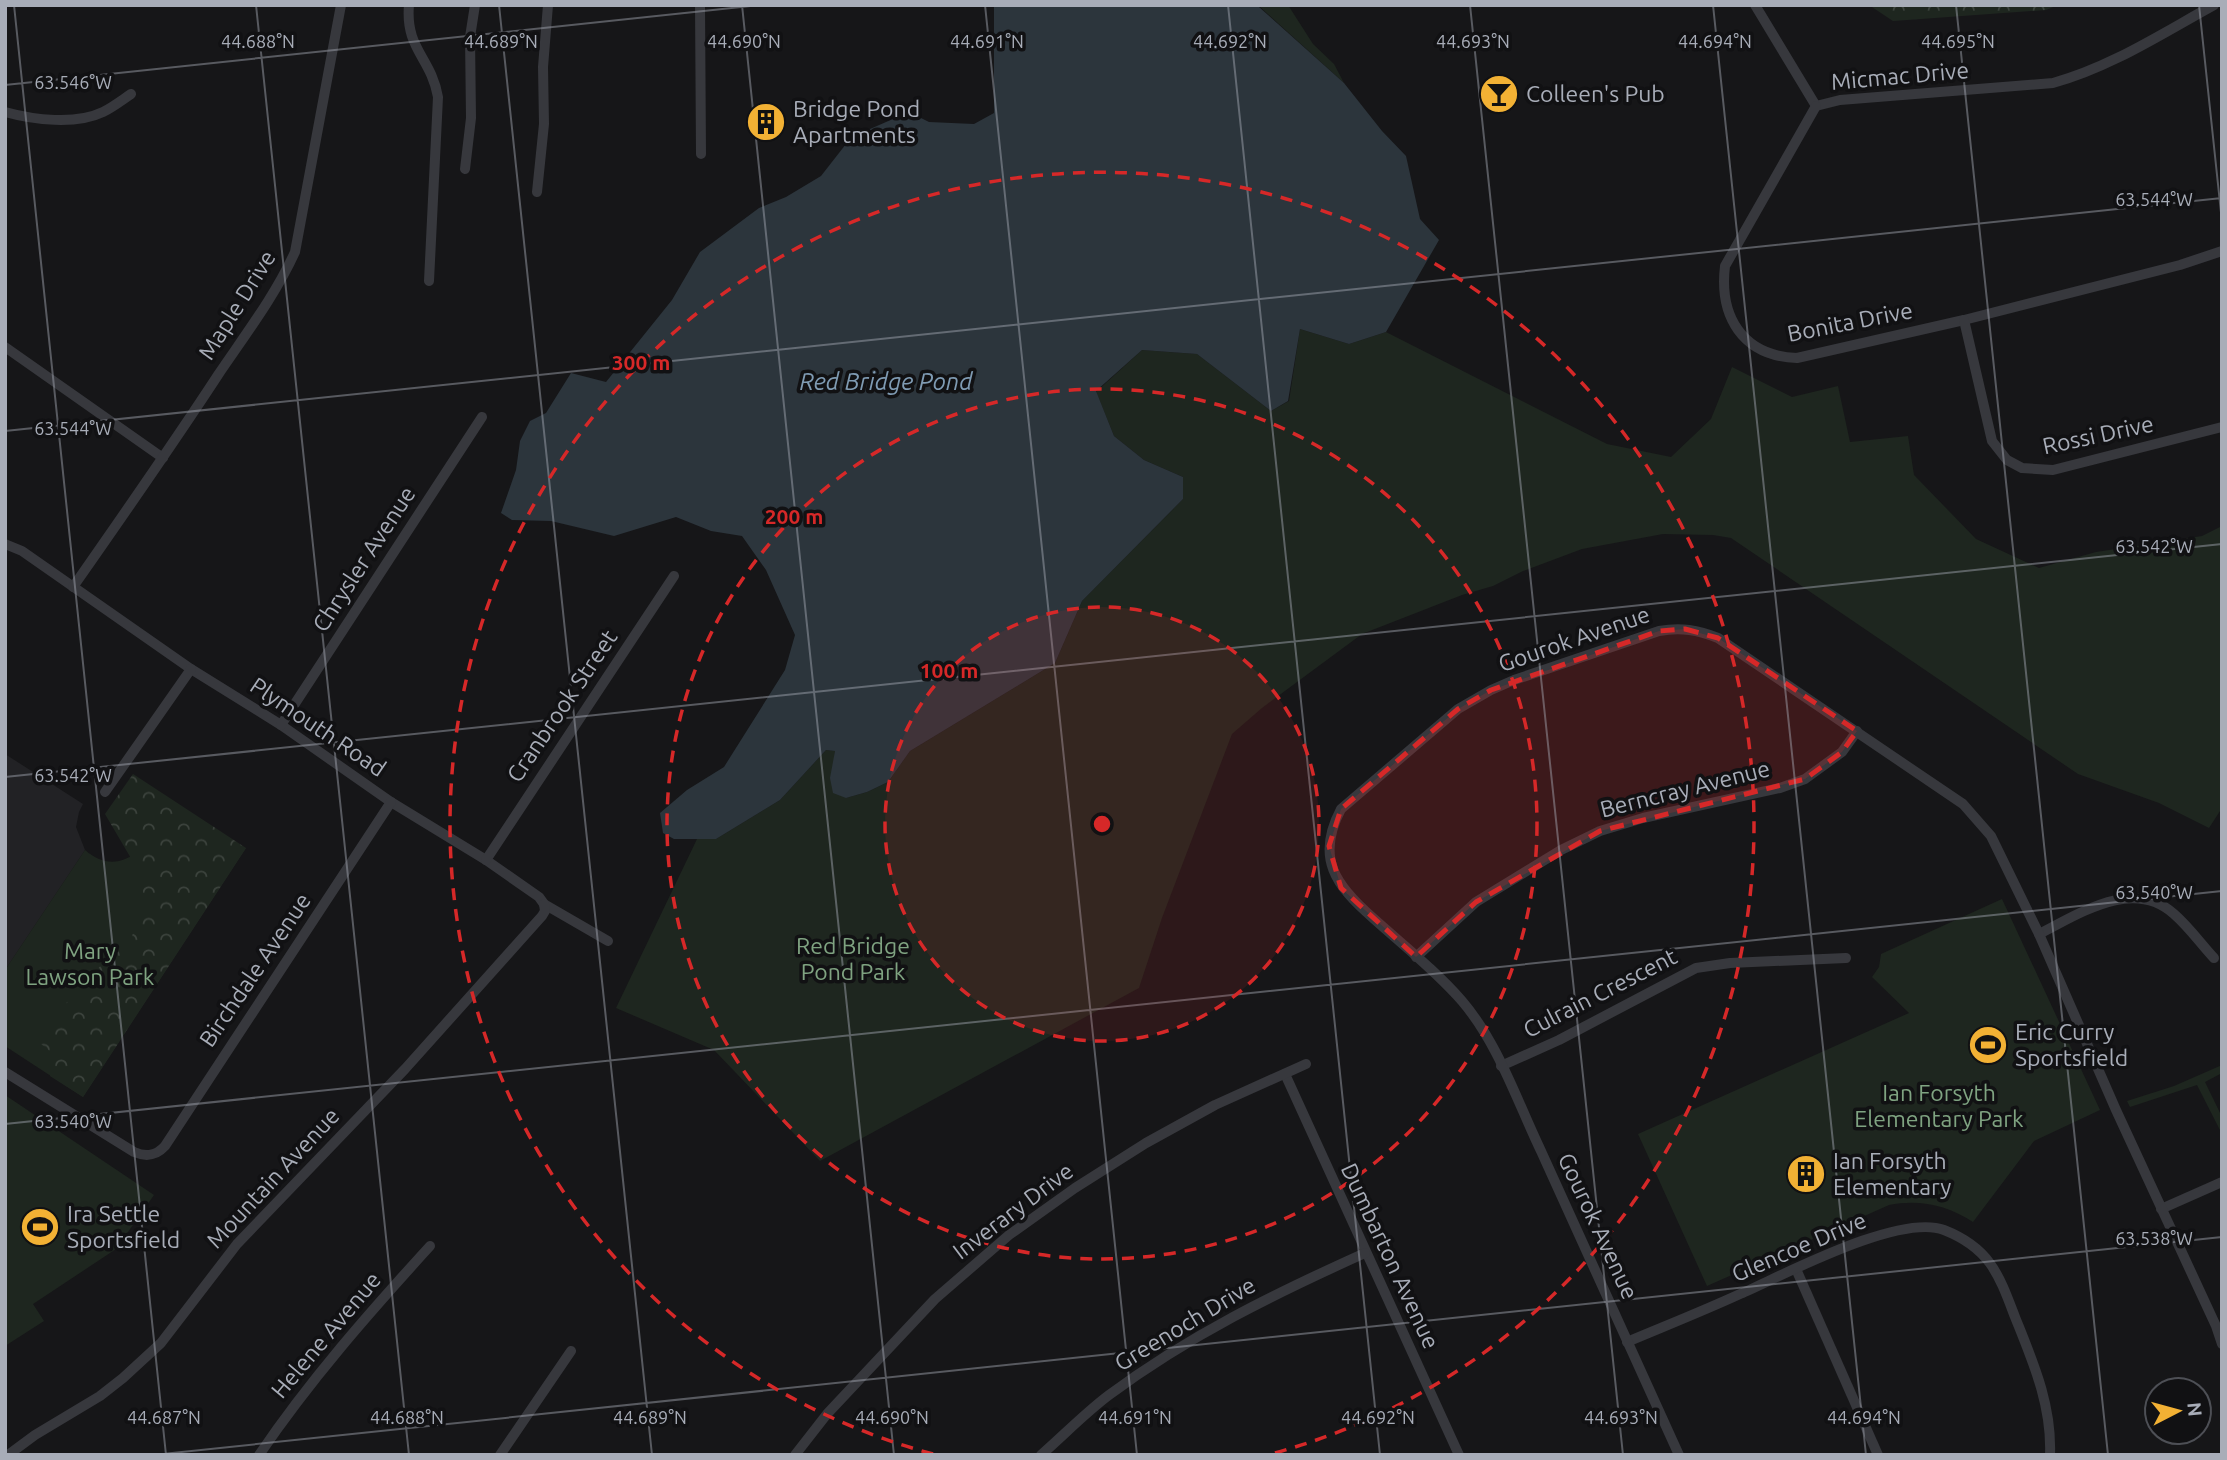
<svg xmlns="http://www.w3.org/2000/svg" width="2227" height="1460" viewBox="0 0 2227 1460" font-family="Ubuntu,sans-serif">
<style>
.built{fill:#222225}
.green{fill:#1e261f}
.forest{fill:url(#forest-crowns)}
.water{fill:#2c353c}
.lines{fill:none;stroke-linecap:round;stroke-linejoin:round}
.minor{stroke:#37383d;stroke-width:10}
.marked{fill:#d62828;fill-opacity:0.2;stroke:#d62828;stroke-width:5;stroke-dasharray:14 9;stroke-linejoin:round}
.ticks{fill:none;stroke:#a8adb8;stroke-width:2;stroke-opacity:0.45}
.ring{fill:none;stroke:#d62828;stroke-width:3.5;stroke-dasharray:12 9}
.labels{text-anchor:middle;stroke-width:7;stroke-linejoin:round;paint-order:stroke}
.street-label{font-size:23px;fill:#a8adb8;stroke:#111113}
.poi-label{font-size:23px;fill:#a8adb8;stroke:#111113;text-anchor:start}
.park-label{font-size:23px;fill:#7fa381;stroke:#111113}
.water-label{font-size:24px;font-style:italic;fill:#7f9bb3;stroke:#111113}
.ticks-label{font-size:18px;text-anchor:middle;fill:#a8adb8;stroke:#111113;stroke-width:7;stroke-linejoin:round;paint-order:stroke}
.centre{fill:#d62828;stroke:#111113;stroke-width:3.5}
.ring-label{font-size:21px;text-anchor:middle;font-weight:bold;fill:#d62828;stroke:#111113;stroke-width:7;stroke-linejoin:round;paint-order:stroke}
</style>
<defs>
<pattern id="forest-crowns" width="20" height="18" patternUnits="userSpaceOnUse" patternTransform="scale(1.75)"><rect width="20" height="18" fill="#1e261f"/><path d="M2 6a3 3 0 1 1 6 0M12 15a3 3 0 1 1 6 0" fill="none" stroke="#3c433d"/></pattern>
</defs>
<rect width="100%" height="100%" fill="#161618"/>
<path class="built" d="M5,754L83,804L79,812L76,827L85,850L5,970Z"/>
<g class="green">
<path d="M1240,5H1288L1313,44L1334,64L1344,83L1260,7Z"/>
<path d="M1300,329L1349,344L1386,332L1607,444L1671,457L1711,419L1732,367L1792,397L1838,386L1850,442L1908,436L1914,475L1976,539L2039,568L2096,552L2202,536L2222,526V808L2209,828L2159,803L2078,774L1731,538L1713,535L1663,534L1582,549L1523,571L1493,586L1462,595L1362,634L1262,708L1232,734L1162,918L1139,988L820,1161L714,1050L616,1008L697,839H716L780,800L826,750L835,751L834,762L846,798L867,792L888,782L910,751L1055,663L1082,601L1183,499V477L1144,460L1114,436L1096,392L1142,350L1197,354L1271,411L1289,401Z"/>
<path d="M246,848L83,1097L5,1046V970L85,850C101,864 118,866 136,853Z"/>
<path d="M2002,899L2100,1110L2034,1141L1973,1222C1947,1205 1919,1199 1889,1205L1707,1286L1638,1134L1909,1013L1872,977L1879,967L1881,954Z"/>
<path d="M2222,1065V1073L2205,1082L2222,1117V1134L2197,1085L2130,1107L2127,1101L2174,1086Z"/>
<path d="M5,1095L154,1195L116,1249L33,1304L44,1321L5,1346Z"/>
</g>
<g class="forest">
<path d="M1869,5H2058L2046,10L1893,21Z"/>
<path d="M133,774L246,848L83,1097L50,1076L53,1054L34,1038L105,961L131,938L144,908L142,877L105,814Z"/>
</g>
<path class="water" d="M994,5H1240L1259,7L1344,83L1382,131L1406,156L1420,219L1439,240L1386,332L1349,344L1300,329L1288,401L1271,411L1197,354L1142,350L1096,391L1114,436L1144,460L1183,477V499L1082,601L1055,663L910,751L888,782L867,792L846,798L833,793L830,778L835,751L826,750L780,800L716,839H674L663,833L660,813L687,790L724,767L785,670L795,635L766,570L742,536L711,531L676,517L614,536L551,521L512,520L501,513L516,470L520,441L530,421L546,413L571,373L606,382L672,300L700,252L759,208L786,197L821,176L846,144L870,129L909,112L929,122L974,124L994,113Z"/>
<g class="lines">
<g class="minor">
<path d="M409,5C405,49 431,57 438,97L429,281"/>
<path d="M700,5L701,154"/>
<path d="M1755,5L1816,106L1840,100L2053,83C2111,67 2161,34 2214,5"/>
<path d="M1816,106L1725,266C1719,316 1742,356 1797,358L1964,320L2180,265L2222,251"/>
<path d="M5,112C34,120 76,125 103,112C113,107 122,100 131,94"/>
<path d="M465,169L471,118L470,37L475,5"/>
<path d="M537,192L544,124L543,67L548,5"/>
<path d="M1964,320L1992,441L2007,460L2022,468L2053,470L2222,427"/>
<path d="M5,347L163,458"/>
<path d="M5,544L22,551L191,669L281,725L391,802L486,860L539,897L544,904L608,941"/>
<path d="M73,587C122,517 171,447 218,375C245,335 275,296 295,252L341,5"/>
<path d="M281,725L482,417"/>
<path d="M105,792L191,669"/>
<path d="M486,860L674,576"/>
<path d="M2039,934C2079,914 2133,877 2174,914C2189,927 2201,944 2214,958"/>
<path d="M1416,957L1476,902L1561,850L1600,831L1643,818L1780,788L1805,779L1842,752L1857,731"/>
<path d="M1501,1066L1559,1040L1696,968L1730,963L1846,958"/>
<path d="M5,1072L134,1152C146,1157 156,1156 165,1146L391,802"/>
<path d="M1285,1074L1459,1455"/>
<path d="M2161,1209L2222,1182"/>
<path d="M1796,1269L1878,1455"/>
<path d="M1627,1342C1665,1326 1703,1311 1740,1294C1784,1275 1899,1213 1944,1230C1990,1248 1999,1275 2015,1317C2033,1362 2052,1405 2050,1455"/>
<path d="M8,1455L35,1435L100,1396L123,1378L161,1343L237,1244L405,1069L542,916L545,911L544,904"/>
<path d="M259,1455C310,1380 369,1313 430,1246"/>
<path d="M500,1455L571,1351"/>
<path d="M795,1455L827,1414L935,1299L1009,1235L1075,1188L1146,1143L1215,1105L1306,1064"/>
<path d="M1041,1455C1064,1435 1085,1413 1109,1395C1190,1335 1274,1294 1365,1253"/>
<path d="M1679,1455C1633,1353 1587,1252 1541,1151C1517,1101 1498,1043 1462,1001C1436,971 1403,945 1373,918C1336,886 1315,858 1341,809L1458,709L1491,690L1514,680L1659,631C1681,627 1698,630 1718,638L1963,804L1991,836L2039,934L2116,1110L2216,1326L2222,1344"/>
</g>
</g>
<path class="marked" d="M1685,629L1718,638L1857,731L1842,752L1805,779L1600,831L1476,902L1416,957L1341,888L1329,846L1341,809L1458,709L1491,690L1659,631Z"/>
<path class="ticks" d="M14,5L166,1455M256,5L409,1455M499,5L652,1455M742,5L894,1455M985,5L1137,1455M1228,5L1380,1455M1470,5L1623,1455M1713,5L1866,1455M1956,5L2108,1455M2199,5L2222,222M5,85L760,5M5,431L2222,198M5,777L2222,544M5,1124L2222,891M153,1455L2222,1237"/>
<circle cx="1102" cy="824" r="217" fill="#d62828" fill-opacity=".12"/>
<g class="ring">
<circle cx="1102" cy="824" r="217"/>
<circle cx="1102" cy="824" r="435"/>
<path d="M933 1454A652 652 0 1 1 1271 1454"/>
</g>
<defs>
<g id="bar-disc" transform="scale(2.0125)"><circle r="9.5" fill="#f2b134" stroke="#111113"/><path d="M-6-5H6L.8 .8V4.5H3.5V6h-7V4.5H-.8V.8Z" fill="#111"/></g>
<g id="building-disc" transform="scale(2.0125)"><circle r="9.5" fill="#f2b134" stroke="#111113"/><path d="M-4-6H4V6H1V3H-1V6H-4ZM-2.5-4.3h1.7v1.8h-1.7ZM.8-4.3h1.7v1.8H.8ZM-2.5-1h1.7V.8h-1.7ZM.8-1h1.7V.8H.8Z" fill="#111"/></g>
<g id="stadium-disc" transform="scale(2.0125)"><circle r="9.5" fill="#f2b134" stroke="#111113"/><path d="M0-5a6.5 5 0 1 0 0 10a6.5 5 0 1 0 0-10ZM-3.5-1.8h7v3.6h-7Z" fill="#111"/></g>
</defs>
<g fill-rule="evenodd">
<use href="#bar-disc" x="1499" y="94"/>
<use href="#building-disc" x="766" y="122"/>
<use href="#stadium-disc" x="1988" y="1045"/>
<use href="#building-disc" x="1806" y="1174"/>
<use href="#stadium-disc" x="40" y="1227"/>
</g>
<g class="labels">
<g class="street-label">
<text transform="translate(1900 76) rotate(-5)" y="8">Micmac Drive</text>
<text transform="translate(237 305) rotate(-58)" y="8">Maple Drive</text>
<text transform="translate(1850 322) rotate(-11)" y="8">Bonita Drive</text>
<text transform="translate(2098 435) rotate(-12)" y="8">Rossi Drive</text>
<text transform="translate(364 559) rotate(-57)" y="8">Chrysler Avenue</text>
<text transform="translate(1574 639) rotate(-19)" y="8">Gourok Avenue</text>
<text transform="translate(562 706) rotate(-56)" y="8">Cranbrook Street</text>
<text transform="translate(318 727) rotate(34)" y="8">Plymouth Road</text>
<text transform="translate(1685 789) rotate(-14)" y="8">Berncray Avenue</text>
<text transform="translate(255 970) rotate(-56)" y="8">Birchdale Avenue</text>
<text transform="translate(1600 993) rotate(-27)" y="8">Culrain Crescent</text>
<text transform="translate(273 1178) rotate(-47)" y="8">Mountain Avenue</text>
<text transform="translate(1013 1211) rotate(-37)" y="8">Inverary Drive</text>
<text transform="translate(1598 1226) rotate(65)" y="8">Gourok Avenue</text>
<text transform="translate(1799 1247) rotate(-23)" y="8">Glencoe Drive</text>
<text transform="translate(1390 1256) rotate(65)" y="8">Dumbarton Avenue</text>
<text transform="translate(1185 1324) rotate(-31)" y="8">Greenoch Drive</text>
<text transform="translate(326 1335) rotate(-50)" y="8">Helene Avenue</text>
</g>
<g class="poi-label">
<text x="1526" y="102">Colleen's Pub</text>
<text x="793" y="117">Bridge Pond<tspan x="793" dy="26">Apartments</tspan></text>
<text x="2015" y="1040">Eric Curry<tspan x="2015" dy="26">Sportsfield</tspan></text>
<text x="1833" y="1169">Ian Forsyth<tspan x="1833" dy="26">Elementary</tspan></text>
<text x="67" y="1222">Ira Settle<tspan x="67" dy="26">Sportsfield</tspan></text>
</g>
<g class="park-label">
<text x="853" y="954">Red Bridge<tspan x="853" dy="26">Pond Park</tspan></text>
<text x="90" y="959">Mary<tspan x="90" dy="26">Lawson Park</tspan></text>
<text x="1939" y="1101">Ian Forsyth<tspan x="1939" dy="26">Elementary Park</tspan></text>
</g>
<g class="water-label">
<text x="886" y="390">Red Bridge Pond</text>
</g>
</g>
<g class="ticks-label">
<text x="258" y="48">44.688°N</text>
<text x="501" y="48">44.689°N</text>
<text x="744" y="48">44.690°N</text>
<text x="987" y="48">44.691°N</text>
<text x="1230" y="48">44.692°N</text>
<text x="1473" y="48">44.693°N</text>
<text x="1715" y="48">44.694°N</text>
<text x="1958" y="48">44.695°N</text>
<text x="73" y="89">63.546°W</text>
<text x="2154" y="206">63.544°W</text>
<text x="73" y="435">63.544°W</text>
<text x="2154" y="553">63.542°W</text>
<text x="73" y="782">63.542°W</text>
<text x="2154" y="899">63.540°W</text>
<text x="73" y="1128">63.540°W</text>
<text x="2154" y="1245">63.538°W</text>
<text x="164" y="1424">44.687°N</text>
<text x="407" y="1424">44.688°N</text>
<text x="650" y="1424">44.689°N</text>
<text x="892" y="1424">44.690°N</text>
<text x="1135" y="1424">44.691°N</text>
<text x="1378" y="1424">44.692°N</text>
<text x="1621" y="1424">44.693°N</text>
<text x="1864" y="1424">44.694°N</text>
</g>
<circle cx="1102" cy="824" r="10" class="centre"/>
<g class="ring-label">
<text x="641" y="370">300 m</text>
<text x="794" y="524">200 m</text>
<text x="949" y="678">100 m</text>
</g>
<rect width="2227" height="1460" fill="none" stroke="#a8adb8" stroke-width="14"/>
<g transform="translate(2178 1411) rotate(84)"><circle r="33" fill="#111113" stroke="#4d4f55" stroke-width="2"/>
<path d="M0-5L12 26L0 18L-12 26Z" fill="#f2b134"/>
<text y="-10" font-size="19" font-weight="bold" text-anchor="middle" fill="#a8adb8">N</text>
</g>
</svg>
